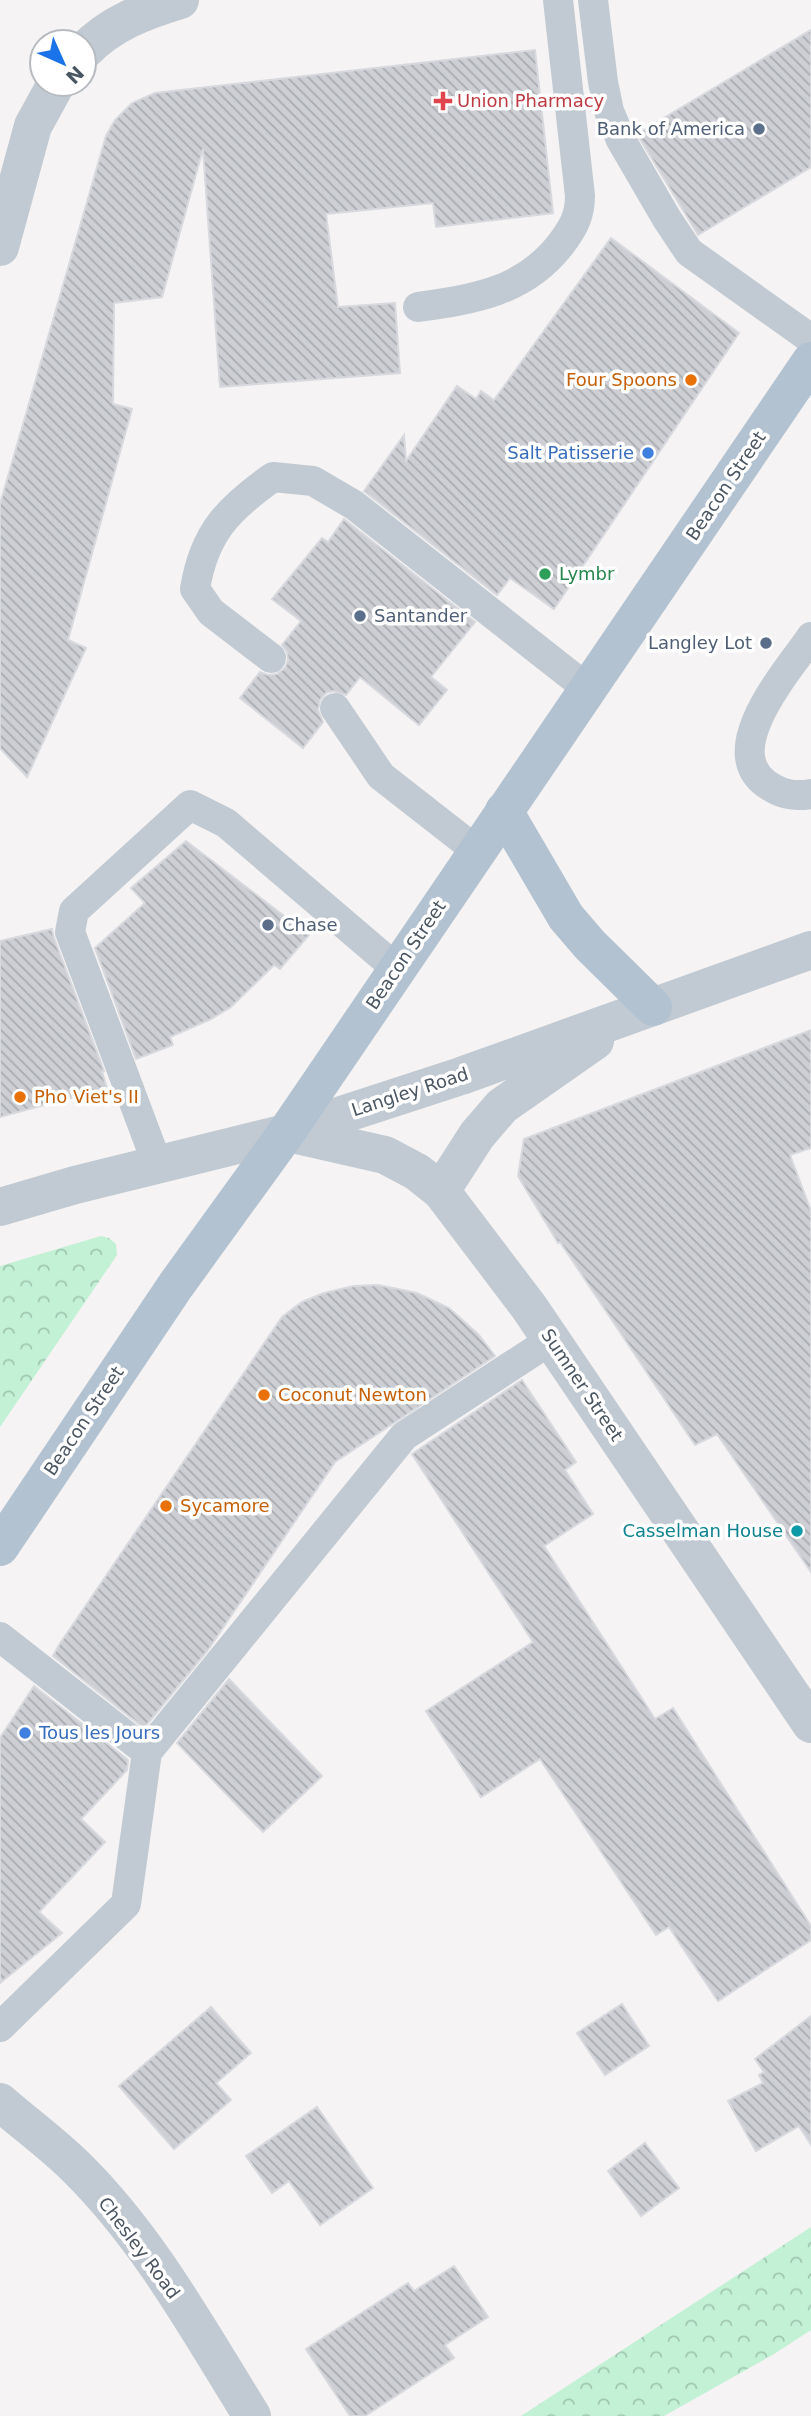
<svg xmlns="http://www.w3.org/2000/svg" width="811" height="2416" viewBox="0 0 811 2416" font-family="'DejaVu Sans',sans-serif">
<style>
.park{fill:url(#park-crowns)}
.building{fill:url(#building-back-hatch);stroke:#d7d9de;stroke-width:2}
.lines{fill:none;stroke-linecap:round;stroke-linejoin:round}
.service{stroke:#c1cad2;stroke-width:30}
.minor{stroke:#c1cad2;stroke-width:38}
.tertiary{stroke:#c1cad2;stroke-width:38}
.primary{stroke:#b3c2d1;stroke-width:38}
.health-dot{fill:#e0444e;stroke:#fff;stroke-width:2.5}
.service-dot{fill:#5c6f8a;stroke:#fff;stroke-width:2.5}
.food-dot{fill:#e8710a;stroke:#fff;stroke-width:2.5}
.shop-dot{fill:#3f7fe0;stroke:#fff;stroke-width:2.5}
.leisure-dot{fill:#2e9e5b;stroke:#fff;stroke-width:2.5}
.culture-dot{fill:#0f9aa8;stroke:#fff;stroke-width:2.5}
.labels{text-anchor:middle;stroke-width:7;stroke-linejoin:round;paint-order:stroke}
.health-label{font-size:18px;fill:#be3a42;stroke:#fff;text-anchor:start}
.service-label{font-size:18px;fill:#4e5e75;stroke:#fff;text-anchor:end}
.food-label{font-size:18px;fill:#c56008;stroke:#fff;text-anchor:start}
.shop-label{font-size:18px;fill:#366cbe;stroke:#fff;text-anchor:end}
.street-label{font-size:18px;fill:#4a5661;stroke:#fff}
.leisure-label{font-size:18px;fill:#27864d;stroke:#fff;text-anchor:start}
.culture-label{font-size:18px;fill:#0d838f;stroke:#fff;text-anchor:end}
</style>
<defs>
<pattern id="park-crowns" width="20" height="18" patternUnits="userSpaceOnUse" patternTransform="scale(1.75)"><rect width="20" height="18" fill="#c3f1d5"/><path d="M2 6a3 3 0 1 1 6 0M12 15a3 3 0 1 1 6 0" fill="none" stroke="#a0c6b0"/></pattern>
<pattern id="building-back-hatch" width="6" height="6" patternUnits="userSpaceOnUse" patternTransform="scale(1.75)"><rect width="6" height="6" fill="#cdcfd5"/><path d="M-1 5l2 2M0 0l6 6M5-1l2 2" fill="none" stroke="#a8abb0"/></pattern>
</defs>
<rect width="100%" height="100%" fill="#f5f3f3"/>
<g class="park">
<path d="M101,1236L109,1238L116,1244L117,1255L0,1427V1266Z"/>
<path d="M811,2227V2330L774,2354L664,2416H521Z"/>
</g>
<g class="building">
<path d="M811,30V167L698,235L637,134Z"/>
<path d="M535,50L553,213L436,227L433,203L326,214L338,307L395,303L400,373L220,387L203,149L162,297L114,303L113,404L132,409L68,640L86,648L27,777L0,748V504L106,136L115,120L132,103L155,93Z"/>
<path d="M611,238L739,333L554,609L510,578L497,595L364,491L404,435L406,461L457,386L476,399L481,391L494,400Z"/>
<path d="M344,519L475,622L431,677L447,690L419,725L360,677L346,695L333,691L326,693L320,700L318,710L323,722L303,748L240,698L260,672L268,675L277,674L285,668L288,660L287,652L282,645L301,621L272,599L322,538L328,542Z"/>
<path d="M186,841L309,935L280,969L274,965L231,1007L211,1019L170,1037L173,1045L136,1059L95,948L145,903L131,888Z"/>
<path d="M52,929L54,938L104,1071L102,1072L107,1088L0,1117V941Z"/>
<path d="M811,1030V1148L790,1155L811,1211V1572L717,1434L695,1445L560,1242L558,1243L518,1176L524,1139Z"/>
<path d="M378,1285L417,1293L449,1308L478,1334L495,1356L335,1462L208,1650L144,1728L53,1656L59,1645L282,1317L302,1302L324,1293L354,1286Z"/>
<path d="M522,1380L576,1462L565,1470L593,1514L544,1546L655,1719L673,1708L811,1926V1940L718,2001L669,1927L656,1935L540,1759L481,1797L426,1711L533,1642L412,1454Z"/>
<path d="M229,1679L322,1776L263,1832L177,1743Z"/>
<path d="M34,1686L128,1760L127,1770L81,1819L105,1842L39,1912L62,1933L0,1983V1738Z"/>
<path d="M622,2004L649,2046L605,2075L577,2033Z"/>
<path d="M211,2007L251,2053L216,2083L231,2100L174,2149L119,2086Z"/>
<path d="M811,2016V2145L799,2126L756,2151L728,2101L763,2083L759,2075L764,2072L755,2059Z"/>
<path d="M317,2107L373,2188L320,2225L289,2181L272,2193L246,2156Z"/>
<path d="M645,2143L679,2188L641,2216L608,2171Z"/>
<path d="M454,2266L488,2317L445,2345L454,2358L365,2416H350L306,2349L408,2283L414,2291Z"/>
</g>
<g class="lines">
<g class="service">
<path d="M593,0L603,82L609,111L621,140L667,219L689,252L811,339"/>
<path d="M418,307C474,299 524,292 561,244C573,228 580,216 580,196L558,0"/>
<path d="M811,637C789,670 719,747 765,783C780,794 793,797 811,794"/>
<path d="M271,658L211,612L195,589C204,533 228,509 273,477L313,481L354,505L588,689"/>
<path d="M335,708L381,776L477,851"/>
<path d="M158,1166L70,932L74,911L190,805L226,823L397,969"/>
<path d="M0,1637L147,1752"/>
<path d="M0,2027L126,1904L147,1752L404,1436L551,1340"/>
</g>
<g class="minor">
<path d="M84,51C111,23 144,11 180,0"/>
<path d="M0,247L33,126L56,84"/>
<path d="M0,2102C25,2124 53,2144 77,2168C149,2239 199,2331 252,2416"/>
</g>
<g class="tertiary">
<path d="M288,1133L385,1155L417,1172L441,1191L529,1307L811,1724"/>
<path d="M441,1191L477,1135L502,1106L595,1041"/>
<path d="M0,1207L75,1185L286,1133L461,1076L811,950"/>
</g>
<g class="primary">
<path d="M504,811L566,917L590,945L653,1007"/>
<path d="M0,1547L176,1285L286,1133L811,361"/>
</g>
</g>
<path class="health-dot" d="M439.5 90.5h7v7h7v7h-7v7h-7v-7h-7v-7h7z"/>
<g class="service-dot">
<circle cx="759" cy="129" r="7"/>
<circle cx="360" cy="616" r="7"/>
<circle cx="766" cy="643" r="7"/>
<circle cx="268" cy="925" r="7"/>
</g>
<g class="food-dot">
<circle cx="691" cy="380" r="7"/>
<circle cx="20" cy="1097" r="7"/>
<circle cx="264" cy="1395" r="7"/>
<circle cx="166" cy="1506" r="7"/>
</g>
<g class="shop-dot">
<circle cx="648" cy="453" r="7"/>
<circle cx="25" cy="1733" r="7"/>
</g>
<circle class="leisure-dot" cx="545" cy="574" r="7"/>
<circle class="culture-dot" cx="797" cy="1531" r="7"/>
<g class="labels">
<g class="health-label">
<text x="457" y="107">Union Pharmacy</text>
</g>
<g class="service-label">
<text x="745" y="135">Bank of America</text>
<text x="374" y="622" text-anchor="start">Santander</text>
<text x="752" y="649">Langley Lot</text>
<text x="282" y="931" text-anchor="start">Chase</text>
</g>
<g class="food-label">
<text x="677" y="386" text-anchor="end">Four Spoons</text>
<text x="34" y="1103">Pho Viet's II</text>
<text x="278" y="1401">Coconut Newton</text>
<text x="180" y="1512">Sycamore</text>
</g>
<g class="shop-label">
<text x="634" y="459">Salt Patisserie</text>
<text x="39" y="1739" text-anchor="start">Tous les Jours</text>
</g>
<g class="street-label">
<text transform="translate(726 486) rotate(-56)" y="6">Beacon Street</text>
<text transform="translate(406 955) rotate(-56)" y="6">Beacon Street</text>
<text transform="translate(410 1092) rotate(-18)" y="6">Langley Road</text>
<text transform="translate(582 1385) rotate(56)" y="6">Sumner Street</text>
<text transform="translate(84 1421) rotate(-56)" y="6">Beacon Street</text>
<text transform="translate(139 2248) rotate(53)" y="6">Chesley Road</text>
</g>
<g class="leisure-label">
<text x="559" y="580">Lymbr</text>
</g>
<g class="culture-label">
<text x="783" y="1537">Casselman House</text>
</g>
</g>
<g transform="translate(63 63) rotate(135)"><circle r="33" fill="#ffffff" stroke="#b7bbc0" stroke-width="2"/>
<path d="M0-5L12 26L0 18L-12 26Z" fill="#1a73e8"/>
<text y="-10" font-size="19" font-weight="bold" text-anchor="middle" fill="#4a5661">N</text>
</g>
</svg>
